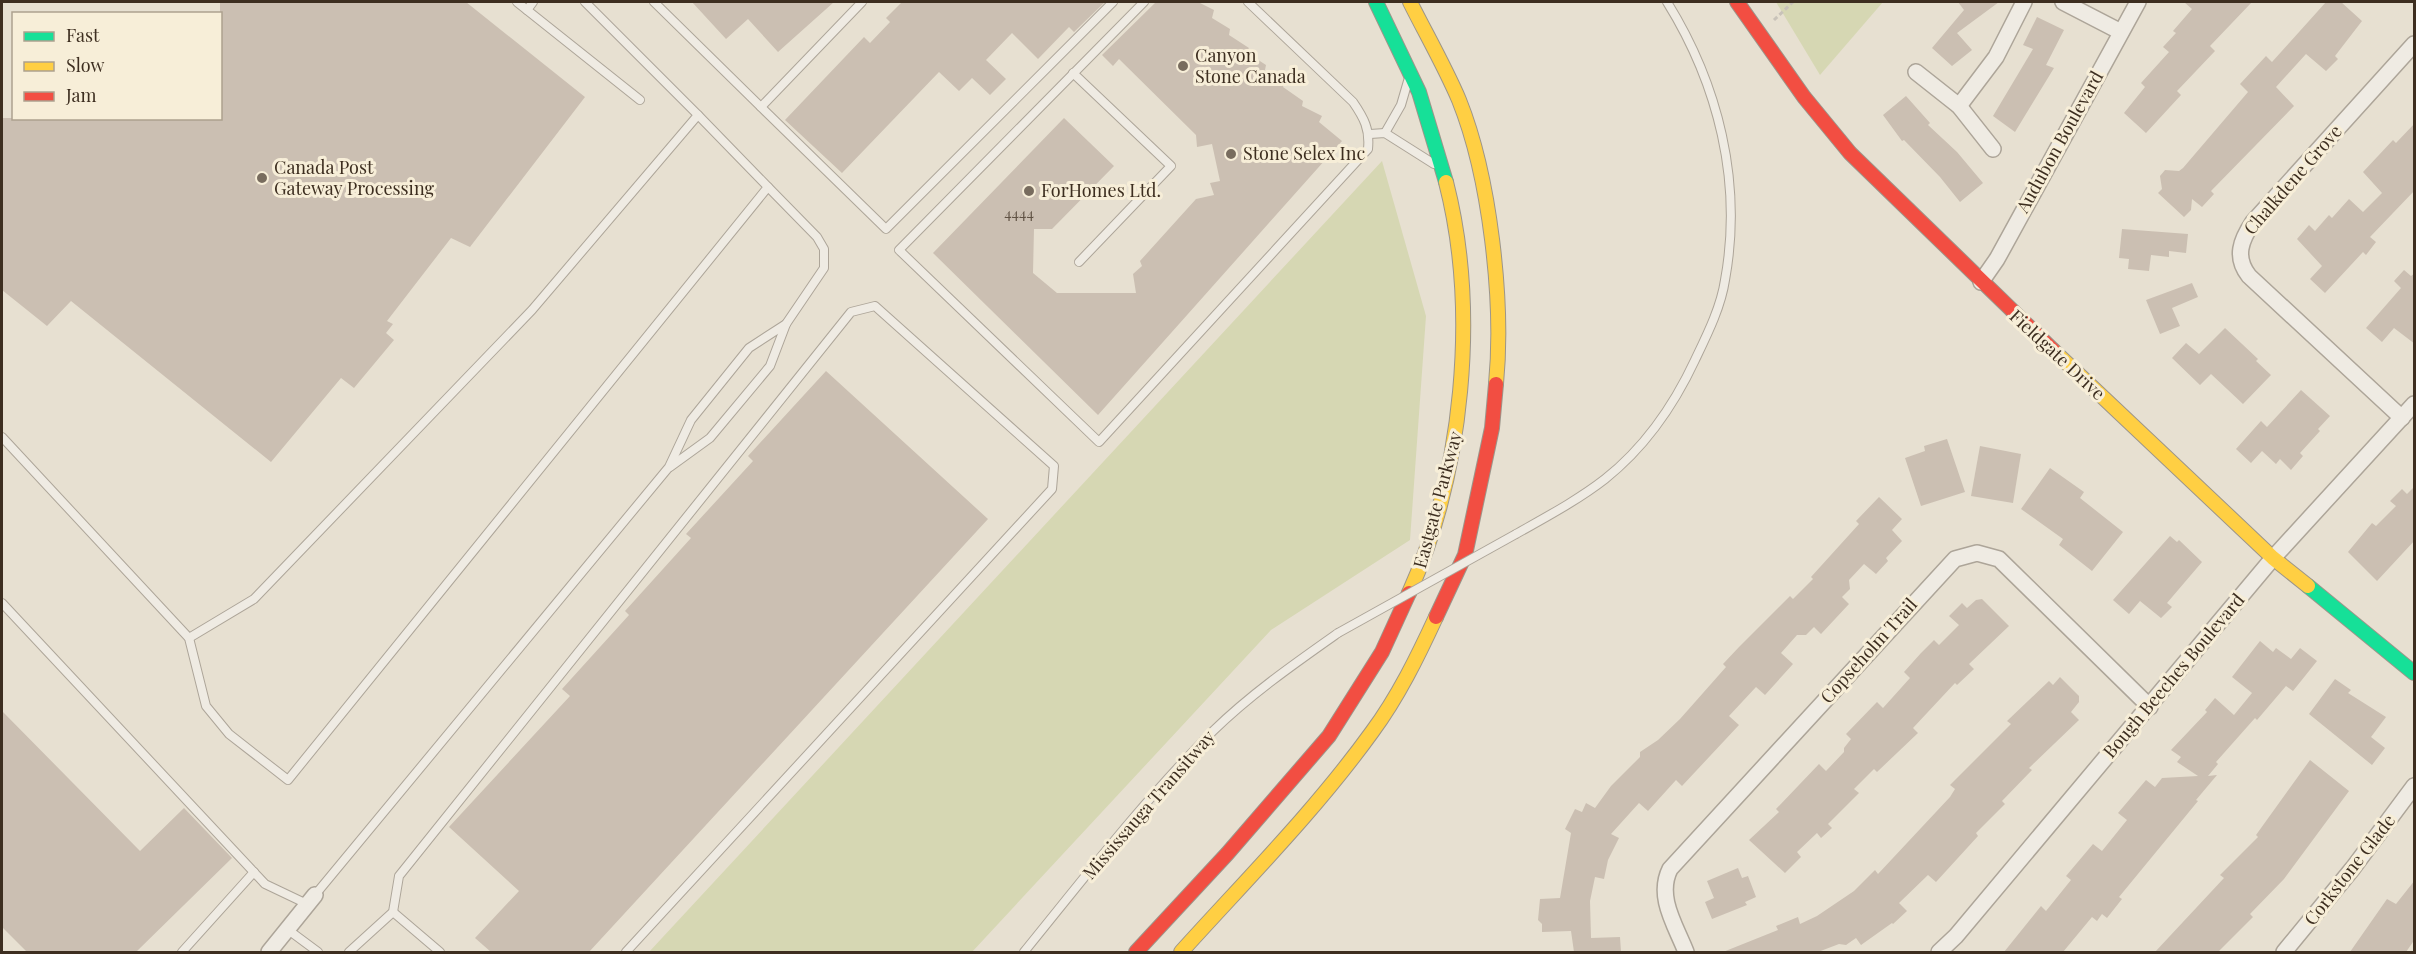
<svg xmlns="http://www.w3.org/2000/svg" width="2416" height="954" viewBox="0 0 2416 954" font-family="'Playfair Display',serif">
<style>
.green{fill:#d6d7b3}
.building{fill:#cbbfb2}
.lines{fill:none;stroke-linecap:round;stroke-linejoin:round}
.lane-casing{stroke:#ada599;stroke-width:10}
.street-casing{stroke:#ada599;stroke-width:18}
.fast-casing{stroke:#9c958a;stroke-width:16}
.slow-casing{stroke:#9c958a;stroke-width:16}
.jam-casing{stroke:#9c958a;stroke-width:16}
.path{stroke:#c8c2b9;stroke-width:3;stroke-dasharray:4.5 3;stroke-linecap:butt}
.lane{stroke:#efebe3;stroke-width:8}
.street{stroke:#efebe3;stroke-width:15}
.fast{stroke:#16e098;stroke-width:14}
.slow{stroke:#ffcf43;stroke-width:14}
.jam{stroke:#f24e42;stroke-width:14}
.lane-bridge-casing{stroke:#ada599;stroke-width:10;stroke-linecap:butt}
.lane-bridge{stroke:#efebe3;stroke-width:8}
.poi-dot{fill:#786c5e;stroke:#f7eed8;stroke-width:2}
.labels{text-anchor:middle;stroke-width:6;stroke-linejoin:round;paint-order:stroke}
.number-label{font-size:15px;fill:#605244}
.poi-label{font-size:18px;fill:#3d2e20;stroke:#f7eed8;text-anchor:start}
.street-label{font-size:18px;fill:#3d2e20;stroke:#f7eed8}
</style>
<rect width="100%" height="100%" fill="#e7e0d1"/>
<g class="green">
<path d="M1776,2H1883L1820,75Z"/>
<path d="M1382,161L1426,316L1410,540L1271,630L972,952H649Z"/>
</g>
<g class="building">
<path d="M220,2H466L585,97L470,247L451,238L387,321L393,324L386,333L394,340L354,388L341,378L271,462L71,301L47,326L2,290V118H220Z"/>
<path d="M692,2H834L778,52L748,19L726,39Z"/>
<path d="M902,2H1105L1074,32L1069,27L1038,59L1012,33L986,60L1006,79L990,95L972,78L959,91L939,72L842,173L785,120L864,37L870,43L890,22L886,18Z"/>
<path d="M1156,2H1198L1214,10L1212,18L1230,29L1229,35L1249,48L1246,52L1266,65L1265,70L1285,82L1283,87L1303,101L1302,106L1322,116L1319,122L1342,141L1098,415L933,253L1064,118L1114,166L1052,229H1034L1033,273L1057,293H1136L1133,274L1142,266L1140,261L1196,199L1214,195L1210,183L1220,181L1212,144L1197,147L1196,135L1119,59L1113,66L1102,55Z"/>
<path d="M1958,2H1999L1957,33L1972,50L1952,66L1932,48L1964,10Z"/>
<path d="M2184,2H2252L2210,46L2215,51L2177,91L2181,95L2146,133L2124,113L2145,87L2141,83L2169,52L2163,47L2176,33L2173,31L2192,9Z"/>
<path d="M2326,2H2341L2362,21L2335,56L2338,59L2326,71L2306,54L2276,87L2294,106L2211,191L2214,194L2202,207L2192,199L2191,210L2184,217L2158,193L2162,189L2160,176L2165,170L2179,171L2183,168L2248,92L2240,84L2266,56L2272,62Z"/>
<path d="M2037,17L2064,30L2046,65L2054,68L2015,132L1993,116L2033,49L2023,45Z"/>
<path d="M1906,96L1930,123L1928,125L1957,152L1983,183L1960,202L1940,177L1904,140L1902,141L1883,115Z"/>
<path d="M2415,123V190L2370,237L2376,242L2366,255L2363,252L2325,293L2310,279L2322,266L2297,239L2309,225L2315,231L2329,215L2332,218L2349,199L2363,212L2382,193L2363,172L2393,140L2396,143Z"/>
<path d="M2122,229L2188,234L2186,253L2169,251V257L2151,255L2149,271L2128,269L2129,259L2119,258Z"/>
<path d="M2404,270L2411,276L2415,273V344L2394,328L2382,342L2366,328L2401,288L2394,281Z"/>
<path d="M2192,283L2198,297L2172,308L2180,326L2160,334L2146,300Z"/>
<path d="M2225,328L2258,359L2256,361L2271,375L2243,404L2211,374L2200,385L2172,358L2186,343L2199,354Z"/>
<path d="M826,371L988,519L589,952H491L475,938L519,891L449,827L570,696L562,689L629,615L625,611L691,538L686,534L753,461L748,456Z"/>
<path d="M2301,390L2330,416L2318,429L2320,431L2300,453L2303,456L2291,470L2280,459L2276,464L2262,451L2251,463L2236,449L2261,421L2267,427Z"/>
<path d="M1947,439L1965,492L1921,506L1905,458L1925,451L1924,446Z"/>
<path d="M1980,446L2021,454L2013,503L1971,496Z"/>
<path d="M2050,468L2084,492L2080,498L2123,532L2092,571L2059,545L2063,539L2021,509Z"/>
<path d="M2415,486V540L2377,581L2348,552L2372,523L2376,526L2396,506L2390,501L2402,489L2407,494Z"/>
<path d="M1879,497L1902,519L1892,530L1902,541L1886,558L1888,561L1876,574L1864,564L1849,580L1850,589L1842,597L1849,604L1821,634L1814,627L1806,635H1797L1781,653L1793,664L1765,695L1756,687L1729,716L1739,725L1682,786L1676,780L1648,811L1639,803L1611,834L1619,838L1608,860L1604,879L1595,877L1590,901L1591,938L1620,937L1621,952H1574L1571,931L1542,932V924L1538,920L1540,899L1560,898L1571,833L1565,829L1575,809L1582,812L1586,803L1595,808L1611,786L1640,757V752L1658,740L1680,719L1726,667L1723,664L1739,647L1790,596L1793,599L1813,579L1811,577L1859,524L1856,521Z"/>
<path d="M2170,536L2177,542L2179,540L2202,562L2167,603L2172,607L2161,618L2140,601L2129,614L2113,600Z"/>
<path d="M1982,599L2009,626L1969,664L1974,669L1957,685L1955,683L1913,728L1918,733L1877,772L1874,769L1854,789L1859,793L1828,824L1832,828L1821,838L1817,833L1797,852L1801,857L1785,873L1749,840L1779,812L1776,809L1819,764L1826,771L1844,752V748L1851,739L1846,734L1877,702L1883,708L1910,678L1904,672L1921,653L1934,640L1939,645L1959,625L1949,616L1962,603L1967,608L1976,600Z"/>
<path d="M2260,641L2273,652L2276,648L2291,659L2300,648L2317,661L2293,691L2286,686L2257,720L2255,718L2216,762L2218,764L2208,776L2217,775L2196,800L2198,801L2119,897L2122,899L2107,918L2102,914L2097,921L2092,917L2063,952H2004L2041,906L2046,911L2071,880L2066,876L2093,844L2102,851L2127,820L2118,813L2146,780L2155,787L2162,778L2198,776L2177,762L2181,757L2171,750L2207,712L2205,710L2215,698L2234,715L2252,693L2232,677Z"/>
<path d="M2060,677L2079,696V702L2071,712L2079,720L2029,768L2032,770L2002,801L2005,804L1976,833L1978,836L1936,882L1928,875L1899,903L1907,911L1893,924L1892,923L1861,945L1856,938L1846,945L1839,944L1818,952H1723L1778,930L1776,926L1798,917L1800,924L1817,916L1854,891L1875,870L1878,874L1950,797L1955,789L1950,785L2011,724L2007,721L2049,681L2053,685Z"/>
<path d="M2335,679L2351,690L2348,693L2386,717L2371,737L2385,748L2372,765L2309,714Z"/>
<path d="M2,711L140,851L184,808L232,858L136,952H27L2,927Z"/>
<path d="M2310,760L2349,791L2284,879L2250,914L2253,917L2218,952H2155L2224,878L2220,875L2258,837L2256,835Z"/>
<path d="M1738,868L1742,878L1748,876L1756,897L1745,902L1747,905L1712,919L1705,902L1714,898L1707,881Z"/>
<path d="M2415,880V939L2406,952H2350L2387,899L2396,904Z"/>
</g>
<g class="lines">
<g class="lane-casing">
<g id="lane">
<path d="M517,2L640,100"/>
<path d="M654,2L761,107L862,2"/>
<path d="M1144,2L899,250L1099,442L1368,149C1370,129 1364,118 1353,102L1248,2"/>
<path d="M527,10L533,2"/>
<path d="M1073,73L1171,166L1079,262"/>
<path d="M761,107L886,229L1113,2"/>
<path d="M1385,133L1401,105L1408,81"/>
<path d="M1370,134L1385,133L1434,164"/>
<path d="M2,437L189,638L206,706L229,734L288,780L768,187L698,115"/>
<path d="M670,467L710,438L770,366L786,324L824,268V249L817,237L768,187"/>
<path d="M1516,534C1546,517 1578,500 1605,479C1644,448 1674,405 1695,360C1707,335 1721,307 1725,280C1743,182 1718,84 1667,2"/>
<path d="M2,603L265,884L307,904"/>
<path d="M189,638L254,599L532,310L698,115L585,2"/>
<path d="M315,895L669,467L691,420L749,348L786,324"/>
<path d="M393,912L440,952"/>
<path d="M287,929L318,952"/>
<path d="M182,952L254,872"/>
<path d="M349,952L393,912L399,876L851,312L875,306L1054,466L1052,489L626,952"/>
<path d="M1024,952C1085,877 1144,800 1213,731C1251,694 1294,664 1338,633"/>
</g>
</g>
<g class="street-casing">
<g id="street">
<path d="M2063,2L2121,32"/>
<path d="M1916,72L1959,106L1993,149"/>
<path d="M1959,106L1996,57L2024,2"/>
<path d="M1981,282L1997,259L2138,2"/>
<path d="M2402,418L2249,276C2234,257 2241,240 2253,222L2414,44"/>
<path d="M269,952L315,895"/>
<path d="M1686,952C1676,926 1656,897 1670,869L1955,559L1977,553L1999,559L2150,707"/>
<path d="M1939,952L1956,936L2273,558L2414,404"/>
<path d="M2284,952L2353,868L2414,786"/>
</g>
</g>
<g class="fast-casing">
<g id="fast">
<path d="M1376,2L1419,92L1446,182"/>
<path d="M2308,586L2414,673"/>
</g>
</g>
<g class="slow-casing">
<g id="slow">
<path d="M1410,2C1426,34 1445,67 1459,100C1490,177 1504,302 1496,384"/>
<path d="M2054,351L2273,558L2308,586"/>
<path d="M1409,593C1463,473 1479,311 1446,182"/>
<path d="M1181,952C1246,880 1315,811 1372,732C1398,697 1418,656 1436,617"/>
</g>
</g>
<g class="jam-casing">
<g id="jam">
<path d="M1737,2L1804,97L1850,153L2054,351"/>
<path d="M1436,617L1465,555L1492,428L1496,384"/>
<path d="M1136,952L1227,854L1329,736L1382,652L1409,593"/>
</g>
</g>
<path class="path" d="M1774,20L1793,2"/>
<use href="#lane" class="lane"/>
<use href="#street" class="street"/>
<use href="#fast" class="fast"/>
<use href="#slow" class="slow"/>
<use href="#jam" class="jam"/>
<g class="lane-bridge-casing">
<path id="lane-bridge" d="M1338,633L1516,534"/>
</g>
<use href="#lane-bridge" class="lane-bridge"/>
</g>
<g class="poi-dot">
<circle cx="1183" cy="66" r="6"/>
<circle cx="1231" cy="154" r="6"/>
<circle cx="262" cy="178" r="6"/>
<circle cx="1029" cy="191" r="6"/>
</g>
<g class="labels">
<g class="number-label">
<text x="1019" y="219">4444</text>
</g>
<g class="poi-label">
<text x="1195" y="62">Canyon<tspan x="1195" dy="21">Stone Canada</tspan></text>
<text x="1243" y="160">Stone Selex Inc</text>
<text x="274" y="174">Canada Post<tspan x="274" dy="21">Gateway Processing</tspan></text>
<text x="1041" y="197">ForHomes Ltd.</text>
</g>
<g class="street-label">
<text transform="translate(2060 142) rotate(-61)" y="6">Audubon Boulevard</text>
<text transform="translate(2293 180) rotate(-49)" y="6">Chalkdene Grove</text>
<text transform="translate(2057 355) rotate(43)" y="6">Fieldgate Drive</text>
<text transform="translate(1438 500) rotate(-75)" y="6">Eastgate Parkway</text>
<text transform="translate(1869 651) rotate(-48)" y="6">Copseholm Trail</text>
<text transform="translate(2174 676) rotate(-50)" y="6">Bough Beeches Boulevard</text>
<text transform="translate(1149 805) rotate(-49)" y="6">Mississauga Transitway</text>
<text transform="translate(2350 870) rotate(-52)" y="6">Corkstone Glade</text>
</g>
</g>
<rect width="2416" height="954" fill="none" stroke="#3d2e20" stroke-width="6"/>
<rect x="12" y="12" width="210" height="108" fill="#f7eed8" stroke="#ada18e" stroke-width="1.5"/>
<rect x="24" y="32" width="30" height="9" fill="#16e098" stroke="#ada18e" stroke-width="1.5"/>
<text x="66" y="42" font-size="18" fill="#3d2e20">Fast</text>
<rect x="24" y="62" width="30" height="9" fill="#ffcf43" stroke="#ada18e" stroke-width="1.5"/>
<text x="66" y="72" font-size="18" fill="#3d2e20">Slow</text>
<rect x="24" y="92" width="30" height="9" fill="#f24e42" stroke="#ada18e" stroke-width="1.5"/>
<text x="66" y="102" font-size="18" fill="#3d2e20">Jam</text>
</svg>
